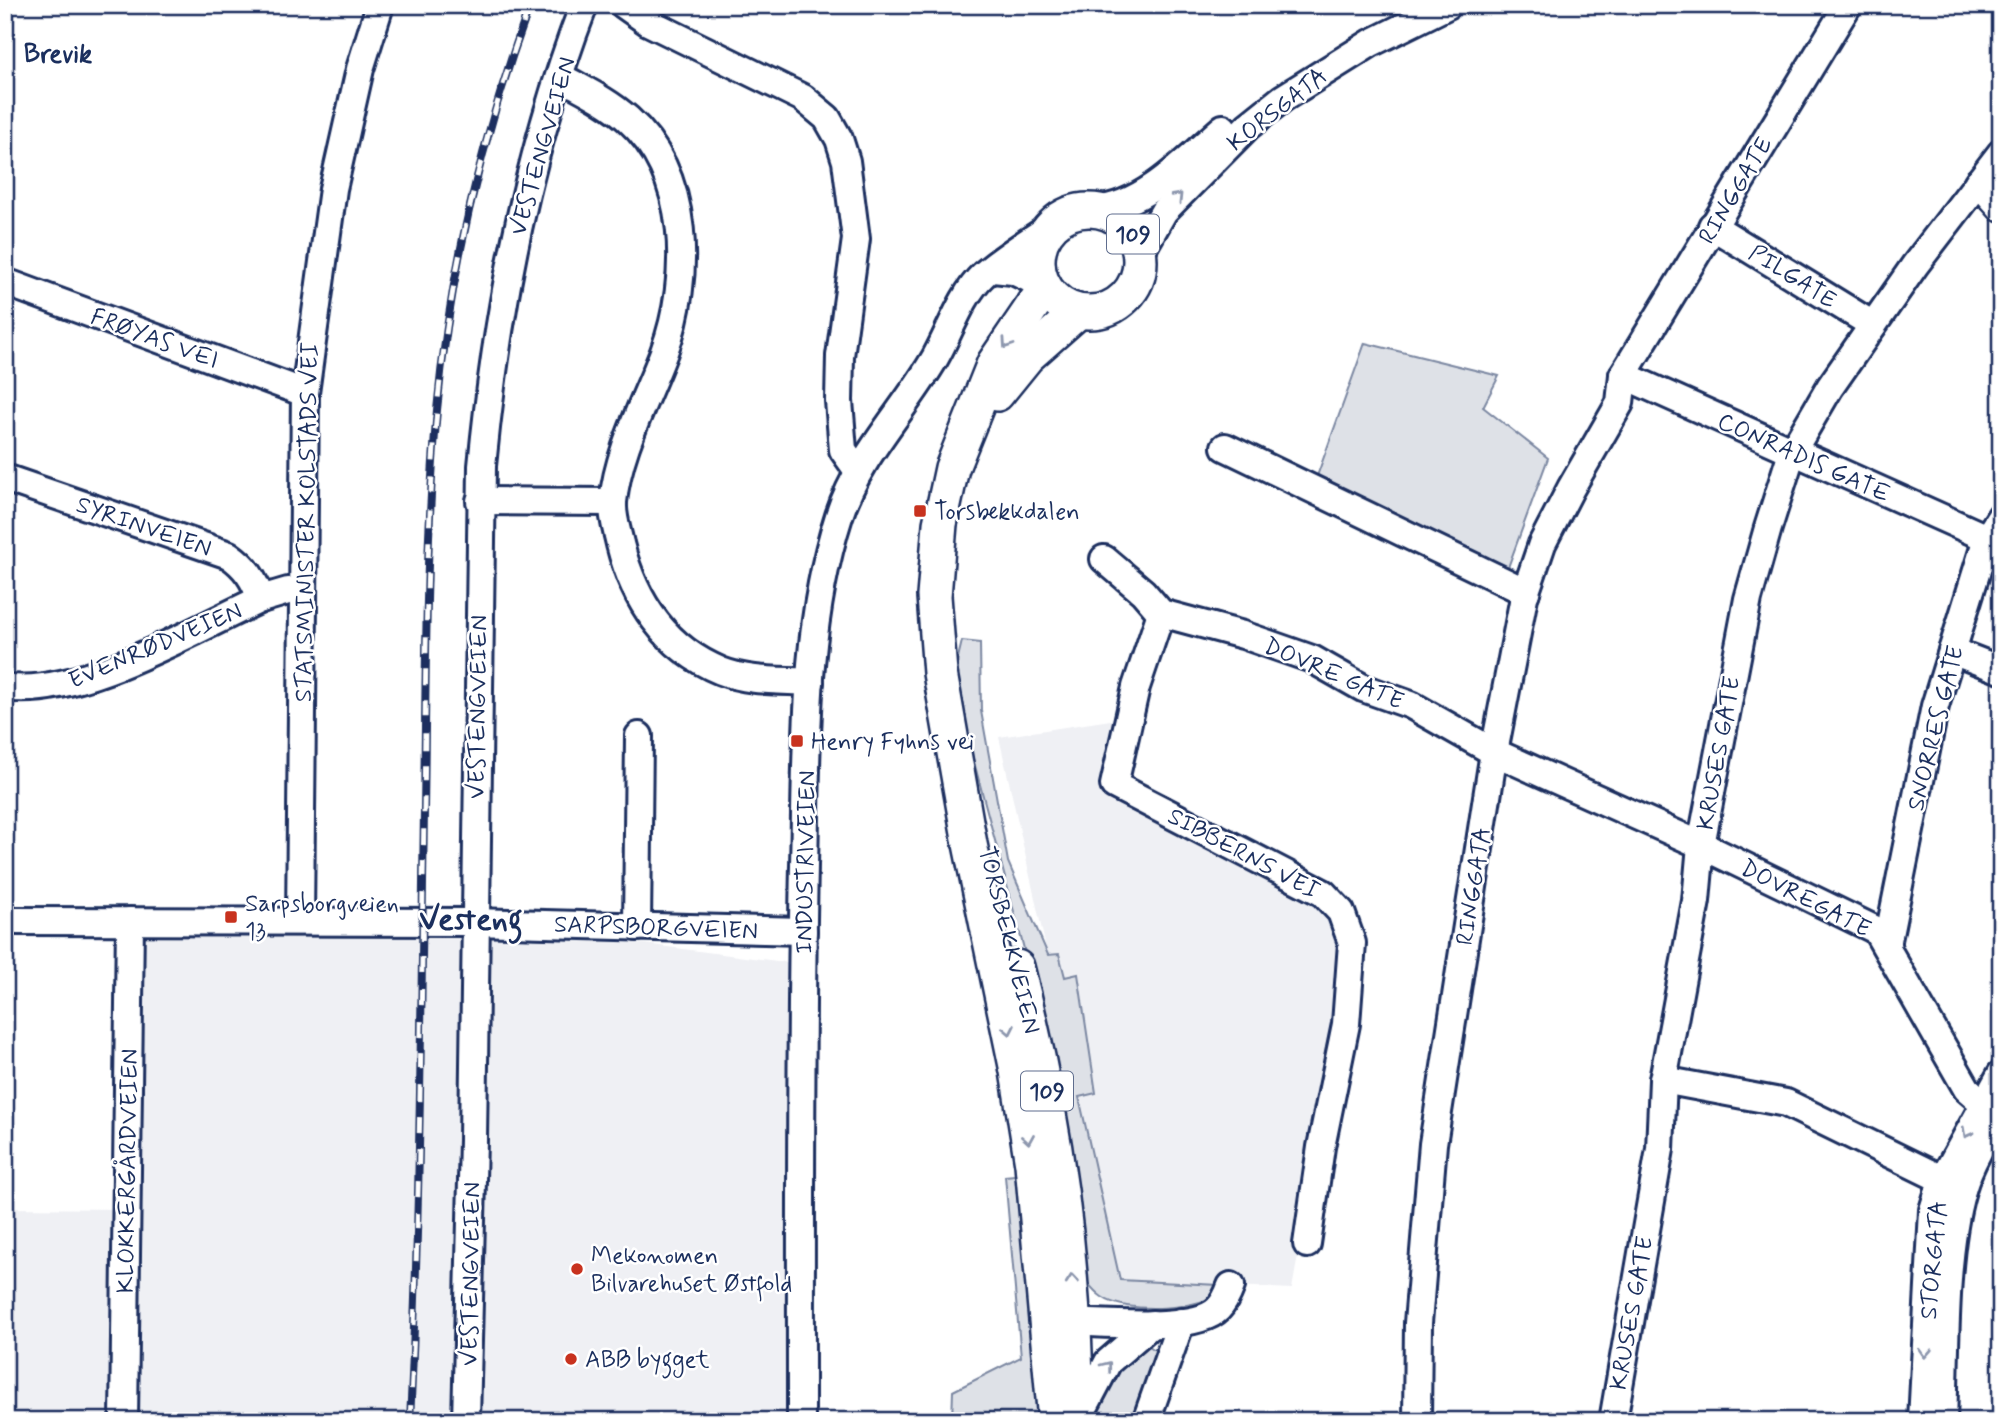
<svg xmlns="http://www.w3.org/2000/svg" width="2006" height="1426" viewBox="0 0 2006 1426" font-family="Mynerve,sans-serif">
<style>
.built{fill:#eff0f4}
.green{fill:#dee1e7;stroke:#7c88a2;stroke-width:2}
.lines{fill:none;stroke-linecap:round;stroke-linejoin:round}
.minor-casing{stroke:#1b2f5e;stroke-width:32}
.major-casing{stroke:#1b2f5e;stroke-width:38}
.minor{stroke:#fff;stroke-width:26}
.major{stroke:#fff;stroke-width:33}
.rail-casing{stroke:#1b2f5e;stroke-width:8}
.rail{stroke:#fff;stroke-width:5;stroke-dasharray:16;stroke-linecap:butt}
.oneway{stroke:#8d97ae}
.poi-dot{fill:#c8321e;stroke:#fff;stroke-width:2.5}
.labels{text-anchor:middle;stroke-width:5;stroke-linejoin:round;paint-order:stroke}
.shield{fill:#fff;stroke:#5f6d8e;stroke-width:2}
.shield-label{font-size:23px;font-weight:bold;fill:#1b2f5e}
.street-label{font-size:24px;fill:#1b2f5e;stroke:#fff}
.poi-label{font-size:24px;fill:#1b2f5e;stroke:#fff;text-anchor:start}
.neighbourhood-label{font-size:26px;font-weight:bold;fill:#1b2f5e;stroke:#fff}
.district-label{font-size:32px;font-weight:bold;fill:#1b2f5e;stroke:#fff}
</style>
<rect width="100%" height="100%" fill="#fff"/>
<filter id="ink" filterUnits="userSpaceOnUse"><feTurbulence type="fractalNoise" baseFrequency=".0143" numOctaves="2"/><feDisplacementMap in="SourceGraphic" scale="14" xChannelSelector="R" yChannelSelector="G"/><feConvolveMatrix kernelMatrix="1 2 1 2 8 2 1 2 1" color-interpolation-filters="sRGB"/></filter>
<g filter="url(#ink)">
<g class="built">
<path d="M1130,717L1114,785L1341,912L1340,1023L1292,1289L1120,1280L999,737Z"/>
<path d="M130,921L474,922L792,963L801,1421H5V1208L126,1209Z"/>
</g>
<g class="green">
<path d="M1365,343L1499,376L1483,407L1548,458L1503,581L1316,479Z"/>
<path d="M962,641L980,643L981,711L1008,862L1048,955L1059,954L1065,977L1078,974L1096,1093L1079,1097L1120,1280L1218,1285L1216,1295C1193,1310 1126,1314 1102,1297C1094,1292 1088,1283 1082,1276L1042,1016L960,710L957,662Z"/>
<path d="M1025,1174L1046,1421H952L953,1391L1021,1357L1005,1176Z"/>
<path d="M1149,1346L1158,1352L1139,1421H1097C1101,1393 1119,1354 1149,1346Z"/>
</g>
<g class="lines">
<g class="minor-casing">
<g id="minor">
<path d="M624,5L648,22L803,98L827,118L839,139L846,161L856,239L840,356L839,401L843,450L858,471"/>
<path d="M561,77C584,90 608,101 628,119C691,175 691,278 664,352C646,400 618,450 613,502C612,516 617,530 620,544C634,600 665,648 721,671C749,682 782,680 810,682"/>
<path d="M1978,182L2001,208"/>
<path d="M1096,210C1146,205 1187,159 1223,128"/>
<path d="M1712,226L1873,325"/>
<path d="M1140,253L1164,211L1248,126L1283,98L1371,43L1448,5"/>
<path d="M993,269L1013,271L1043,285"/>
<path d="M5,282L305,393"/>
<path d="M1623,375L1987,538"/>
<path d="M1225,447L1526,592"/>
<path d="M5,478L229,555C246,567 254,579 261,599"/>
<path d="M480,501L613,502"/>
<path d="M1104,559L1143,592L1161,613L1243,635L1312,659L1363,688L1411,705L1494,752L1701,845L1876,930L1967,1089L1998,1116"/>
<path d="M1161,613L1136,687L1114,785L1323,893L1341,912L1352,943L1346,1024L1321,1147L1307,1244"/>
<path d="M1952,651L2001,670"/>
<path d="M5,687C78,699 193,630 261,599L288,591H303"/>
<path d="M5,921L474,922L803,931"/>
<path d="M300,921L305,393L333,189L360,69L380,5"/>
<path d="M637,927L639,736"/>
<path d="M1887,945L1935,706L1987,538L2001,516"/>
<path d="M1663,1080L1786,1103L1962,1189"/>
<path d="M1054,1322C1090,1321 1194,1334 1218,1309C1224,1303 1228,1294 1231,1286"/>
<path d="M1078,1419L1108,1362L1152,1324"/>
<path d="M124,1421L130,921"/>
<path d="M466,1421L473,1140L482,466C497,309 527,153 584,5"/>
<path d="M801,1421C801,1235 800,1050 804,865C807,749 803,628 839,516C858,457 904,411 935,358C950,332 961,296 983,275C1002,258 1028,242 1050,227"/>
<path d="M1146,1421L1181,1322"/>
<path d="M1417,1421L1418,1323L1433,1144L1494,752L1524,597L1542,544L1571,488L1620,403L1623,375L1848,5"/>
<path d="M1613,1421L1660,1149L1663,1080L1696,901L1701,845L1748,599L1768,528L1792,452L1830,387L1915,265L2001,153"/>
<path d="M1922,1421L1933,1210L1942,1181L2001,1074"/>
<path d="M1943,1421C1946,1351 1943,1255 1962,1190C1970,1162 1986,1137 2001,1113"/>
</g>
</g>
<g class="major-casing">
<g id="major">
<circle cx="1089" cy="261" r="51"/>
<path d="M1045,288L994,363L952,468L940,524L934,596L940,673L970,844L1017,1071L1032,1164L1055,1421"/>
<path d="M997,394L1027,357L1078,312"/>
<path d="M1017,967C1057,1123 1075,1260 1077,1421"/>
</g>
</g>
<use href="#minor" class="minor"/>
<use href="#major" class="major"/>
<g class="rail-casing">
<path id="rail" d="M410,1421C420,1218 421,1014 424,811C426,677 425,543 437,410C450,271 482,136 530,5"/>
</g>
<use href="#rail" class="rail"/>
</g>
<defs><path id="oneway-chevron" d="M-2-3.5L2.5 0L-2 3.5" fill="none" stroke-width="1.6" stroke-linecap="round" stroke-linejoin="round" transform="scale(1.75)"/></defs>
<g class="oneway">
<use href="#oneway-chevron" transform="translate(1178 197) rotate(-46)"/>
<use href="#oneway-chevron" transform="translate(1007 344) rotate(124)"/>
<use href="#oneway-chevron" transform="translate(1009 1030) rotate(79)"/>
<use href="#oneway-chevron" transform="translate(1967 1133) rotate(118)"/>
<use href="#oneway-chevron" transform="translate(1028 1139) rotate(81)"/>
<use href="#oneway-chevron" transform="translate(1072 1279) rotate(-95)"/>
<use href="#oneway-chevron" transform="translate(1925 1353) rotate(93)"/>
<use href="#oneway-chevron" transform="translate(1107 1366) rotate(-52)"/>
</g>
</g>
<g class="poi-dot">
<rect x="913" y="504" width="14" height="14" rx="3.5"/>
<rect x="790" y="734" width="14" height="14" rx="3.5"/>
<rect x="224" y="910" width="14" height="14" rx="3.5"/>
<circle cx="577" cy="1269" r="7"/>
<circle cx="571" cy="1359" r="7"/>
</g>
<g class="labels">
<g class="shield">
<rect x="1107" y="214.5" width="52" height="39" rx="5"/>
<rect x="1021" y="1071.5" width="52" height="39" rx="5"/>
</g>
<g class="shield-label">
<text x="1133" y="242">109</text>
<text x="1047" y="1099">109</text>
</g>
<g class="street-label">
<text transform="translate(1277 109) rotate(-38)" y="8">KORSGATA</text>
<text transform="translate(542 146) rotate(-74)" y="8">VESTENGVEIEN</text>
<text transform="translate(1735 190) rotate(-59)" y="8">RINGGATE</text>
<text transform="translate(1793 276) rotate(32)" y="8">PILGATE</text>
<text transform="translate(155 338) rotate(20)" y="8">FRØYAS VEI</text>
<text transform="translate(1804 457) rotate(24)" y="8">CONRADIS GATE</text>
<text transform="translate(306 522) rotate(-89)" y="8">STATSMINISTER KOLSTADS VEI</text>
<text transform="translate(144 526) rotate(19)" y="8">SYRINVEIEN</text>
<text transform="translate(155 645) rotate(-23)" y="8">EVENRØDVEIEN</text>
<text transform="translate(1334 673) rotate(23)" y="8">DOVRE GATE</text>
<text transform="translate(477 707) rotate(-89)" y="8">VESTENGVEIEN</text>
<text transform="translate(1935 728) rotate(-76)" y="8">SNORRES GATE</text>
<text transform="translate(1718 753) rotate(-80)" y="8">KRUSES GATE</text>
<text transform="translate(1244 853) rotate(28)" y="8">SIBBERNS VEI</text>
<text transform="translate(805 862) rotate(-89)" y="8">INDUSTRIVEIEN</text>
<text transform="translate(1473 886) rotate(-81)" y="8">RINGGATA</text>
<text transform="translate(1806 898) rotate(27)" y="8">DOVREGATE</text>
<text transform="translate(656 927) rotate(2)" y="8">SARPSBORGVEIEN</text>
<text transform="translate(1010 940) rotate(76)" y="8">TORSBEKKVEIEN</text>
<text transform="translate(127 1171) rotate(-89)" y="8">KLOKKERGÅRDVEIEN</text>
<text transform="translate(1933 1260) rotate(-85)" y="8">STORGATA</text>
<text transform="translate(470 1274) rotate(-89)" y="8">VESTENGVEIEN</text>
<text transform="translate(1631 1313) rotate(-80)" y="8">KRUSES GATE</text>
</g>
<g class="poi-label">
<text x="934" y="519">Torsbekkdalen</text>
<text x="811" y="749">Henry Fyhns vei</text>
<text x="245" y="911">Sarpsborgveien<tspan x="245" dy="28">13</tspan></text>
<text x="591" y="1263">Mekonomen<tspan x="591" dy="28">Bilvarehuset Østfold</tspan></text>
<text x="585" y="1367">ABB bygget</text>
</g>
<g class="neighbourhood-label">
<text x="58" y="62">Brevik</text>
</g>
<g class="district-label">
<text x="471" y="929">Vesteng</text>
</g>
</g>
<rect width="2006" height="1426" fill="none" stroke="#fff" stroke-width="28"/>
<rect x="14" y="14" width="1978" height="1398" fill="none" stroke="#1b2f5e" stroke-width="2.5" filter="url(#ink)"/>
</svg>
